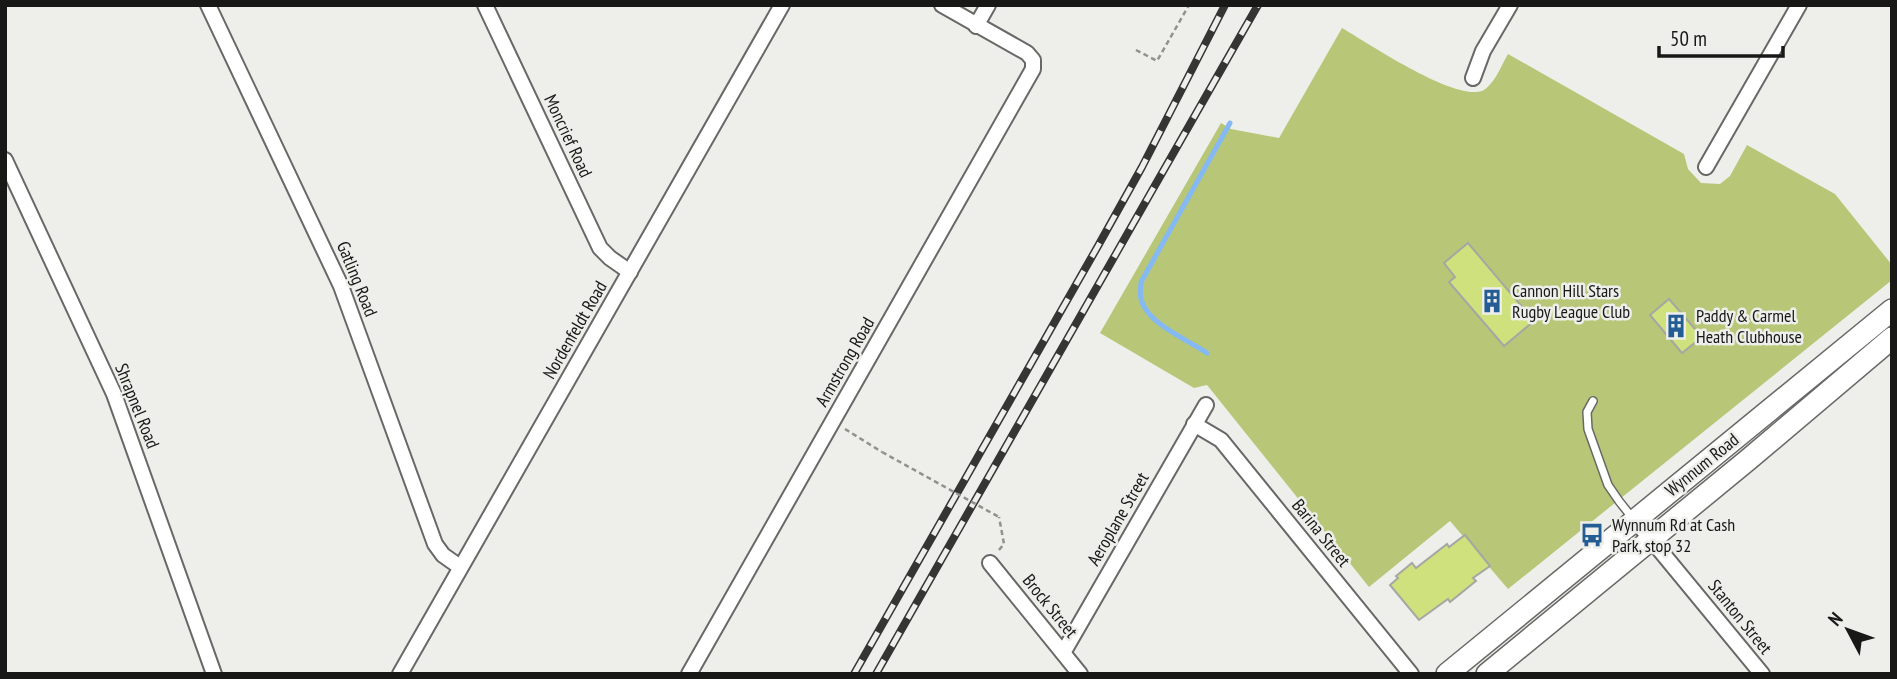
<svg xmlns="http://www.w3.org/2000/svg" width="1897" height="679" viewBox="0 0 1897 679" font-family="'PT Sans Narrow',sans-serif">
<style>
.green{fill:#b8c678}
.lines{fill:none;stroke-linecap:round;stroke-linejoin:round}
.stream{stroke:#84b9f4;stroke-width:5}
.building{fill:#cfe17c;stroke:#a6a6a3;stroke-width:2}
.lane-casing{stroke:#686966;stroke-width:10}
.street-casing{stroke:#686966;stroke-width:18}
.primary-casing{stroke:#686966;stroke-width:24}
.path{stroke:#91918e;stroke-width:2.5;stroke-dasharray:5 3.5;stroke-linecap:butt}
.lane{stroke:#fff;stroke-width:7}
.street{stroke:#fff;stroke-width:14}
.primary{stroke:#fff;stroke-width:21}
.rail-casing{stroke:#353534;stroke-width:8}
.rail{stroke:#eeefeb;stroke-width:5;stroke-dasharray:16;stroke-linecap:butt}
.path-bridge{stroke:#91918e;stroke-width:2.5;stroke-dasharray:5 3.5;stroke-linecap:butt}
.labels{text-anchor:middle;stroke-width:5;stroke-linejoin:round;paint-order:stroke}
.street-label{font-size:18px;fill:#181817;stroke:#eeefeb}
.poi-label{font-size:18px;fill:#181817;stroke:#eeefeb;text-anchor:start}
</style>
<rect width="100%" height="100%" fill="#eeefeb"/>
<path class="green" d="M1342,28C1368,43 1458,104 1484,90C1495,83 1502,64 1508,54L1684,154L1688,169L1701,183L1720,184L1730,176L1747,145L1835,194L1892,265V280L1508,589L1450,521L1369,587L1207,385L1194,388L1100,333L1221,123L1231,129L1279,138Z"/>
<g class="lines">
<path class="stream" d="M1207,353C1189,341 1155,326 1145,308C1139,299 1140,291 1141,282L1230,123"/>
</g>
<g class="building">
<path d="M1468,243L1534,321L1504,346L1449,282L1455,277L1444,263Z"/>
<path d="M1669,299L1702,337L1682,353L1650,315Z"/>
<path d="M1465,535L1490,566L1473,578L1476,581L1450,602L1448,599L1419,620L1390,585L1398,578L1396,576L1412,563L1416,568L1447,544L1449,547Z"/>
</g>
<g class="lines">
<g class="lane-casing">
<path id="lane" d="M1593,401L1587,412L1588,429L1608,485L1619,501L1634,520"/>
</g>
<g class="street-casing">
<g id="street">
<path d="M208,5L341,286L435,544L443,555L460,567"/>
<path d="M485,5L600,248L610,258L630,272"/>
<path d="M976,26L988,5"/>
<path d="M1473,78L1483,51L1510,5"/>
<path d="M5,160L114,394L214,674"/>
<path d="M1706,167L1799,5"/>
<path d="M1194,424L1221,440L1411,674"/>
<path d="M1635,520L1762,674"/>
<path d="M990,563L1080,674"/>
<path d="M1063,653L1206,405"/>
<path d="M400,674L782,5"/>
<path d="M689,674L1033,69V60L1027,53L942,5"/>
</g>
</g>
<g class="primary-casing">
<g id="primary">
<path d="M1447,674L1892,310"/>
<path d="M1487,674L1749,459L1892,338"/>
</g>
</g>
<g class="path">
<path d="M1136,50L1157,61L1189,5"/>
<path d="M845,429L882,452"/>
<path d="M999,550L1004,544L999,517"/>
</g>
<use href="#lane" class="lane"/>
<use href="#street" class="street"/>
<use href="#primary" class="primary"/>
<g class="rail-casing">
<g id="rail">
<path d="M854,674L1098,246L1142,167L1225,5"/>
<path d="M876,674L1258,5"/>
</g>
</g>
<use href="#rail" class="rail"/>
<path class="path-bridge" d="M882,452L999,517"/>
</g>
<defs>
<g id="building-bare" transform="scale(1.89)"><path d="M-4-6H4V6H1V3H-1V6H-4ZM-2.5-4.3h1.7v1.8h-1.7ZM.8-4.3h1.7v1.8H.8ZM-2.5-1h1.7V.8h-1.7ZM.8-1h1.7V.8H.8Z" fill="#245c94" stroke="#eeefeb" stroke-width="2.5" paint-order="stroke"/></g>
<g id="bus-bare" transform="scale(1.89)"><path d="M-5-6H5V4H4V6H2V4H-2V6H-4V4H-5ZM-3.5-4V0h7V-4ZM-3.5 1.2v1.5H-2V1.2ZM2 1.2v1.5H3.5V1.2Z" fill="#245c94" stroke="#eeefeb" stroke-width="2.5" paint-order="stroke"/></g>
</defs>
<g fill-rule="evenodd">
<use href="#building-bare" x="1492" y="301"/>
<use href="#building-bare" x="1676" y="326"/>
<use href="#bus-bare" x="1592" y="535"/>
</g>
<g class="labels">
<g class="street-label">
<text transform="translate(568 136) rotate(65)" y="6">Moncrief Road</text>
<text transform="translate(357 279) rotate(68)" y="6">Gatling Road</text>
<text transform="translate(575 330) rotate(-60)" y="6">Nordenfeldt Road</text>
<text transform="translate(845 362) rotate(-60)" y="6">Armstrong Road</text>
<text transform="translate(137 406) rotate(68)" y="6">Shrapnel Road</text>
<text transform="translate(1702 465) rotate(-39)" y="6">Wynnum Road</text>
<text transform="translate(1118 519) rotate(-60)" y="6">Aeroplane Street</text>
<text transform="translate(1321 533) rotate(51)" y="6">Barina Street</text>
<text transform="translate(1050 606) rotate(51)" y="6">Brock Street</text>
<text transform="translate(1740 617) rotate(51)" y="6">Stanton Street</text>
</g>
<g class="poi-label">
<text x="1512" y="297">Cannon Hill Stars<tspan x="1512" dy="21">Rugby League Club</tspan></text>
<text x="1696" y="322">Paddy &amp; Carmel<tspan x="1696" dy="21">Heath Clubhouse</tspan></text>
<text x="1612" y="531">Wynnum Rd at Cash<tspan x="1612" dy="21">Park, stop 32</tspan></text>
</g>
</g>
<rect width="1897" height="679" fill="none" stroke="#181817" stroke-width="14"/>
<g transform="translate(1848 630) rotate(311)" stroke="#eeefeb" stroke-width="5" paint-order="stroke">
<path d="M0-5L12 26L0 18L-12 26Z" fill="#181817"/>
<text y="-10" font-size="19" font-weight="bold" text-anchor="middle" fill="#181817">N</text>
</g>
<path d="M1659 46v10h124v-10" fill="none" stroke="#181817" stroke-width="3.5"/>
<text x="1670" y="46" font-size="21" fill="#181817" stroke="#eeefeb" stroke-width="5" paint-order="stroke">50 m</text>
</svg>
